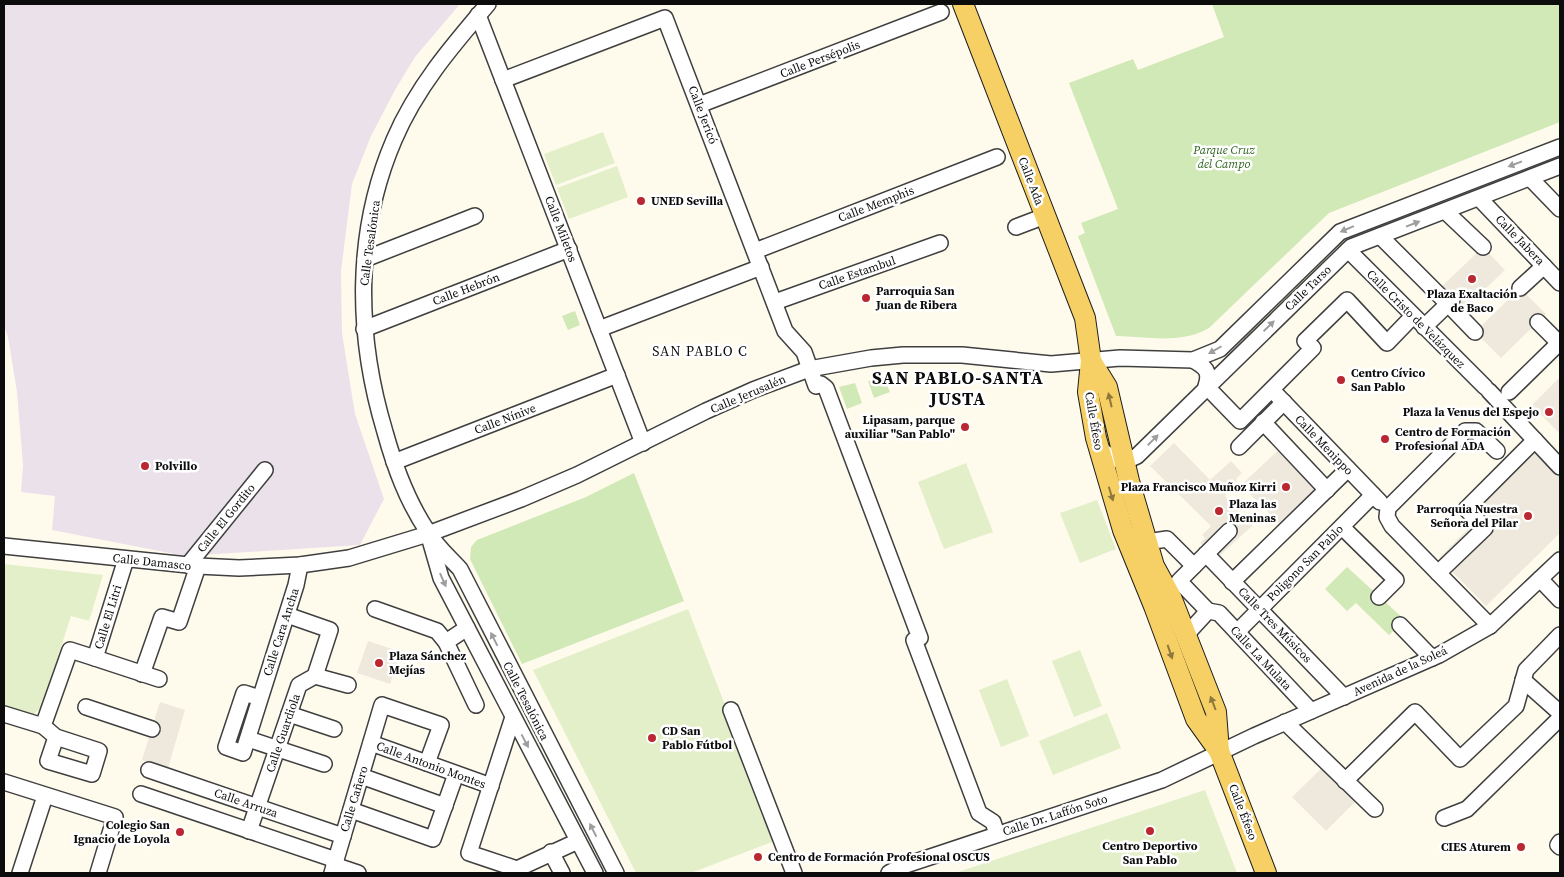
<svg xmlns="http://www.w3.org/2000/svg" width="1564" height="877" viewBox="0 0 1564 877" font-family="'Source Serif 4',serif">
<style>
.industrial{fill:#eae1eb}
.green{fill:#d1e8b7}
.pitch{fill:#e3efc9}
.plaza{fill:#eee9dc}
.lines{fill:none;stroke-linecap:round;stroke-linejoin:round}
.minor-casing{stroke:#3f3f3f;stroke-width:18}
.major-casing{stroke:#1d1d1d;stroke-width:22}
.minor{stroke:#fff;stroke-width:15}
.major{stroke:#f6d065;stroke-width:20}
.oneway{fill:#9e9e9e}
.oneway2{fill:#8d783d}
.poi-dot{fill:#ba2730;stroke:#fff;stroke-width:2}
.labels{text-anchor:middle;stroke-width:5;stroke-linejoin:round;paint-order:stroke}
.street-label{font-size:12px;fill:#0c0c0c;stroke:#fff}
.park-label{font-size:12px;font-style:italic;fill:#2e631e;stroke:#fff}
.poi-label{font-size:12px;font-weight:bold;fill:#0c0c0c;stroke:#fff;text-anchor:start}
.neighbourhood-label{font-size:14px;letter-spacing:1px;fill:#0c0c0c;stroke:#fff}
.district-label{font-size:18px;font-weight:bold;letter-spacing:1px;fill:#0c0c0c;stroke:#fff}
</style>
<rect width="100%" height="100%" fill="#fffbec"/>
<path class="industrial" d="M4,4H460L415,57L395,90L371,136L352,184L341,271L342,333L355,414L384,499L360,545L185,556L52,530L55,496L21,492L23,465L17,392L8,337L4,326Z"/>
<g class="green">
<path d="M1212,4H1560V122L1329,213L1209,328C1183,344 1146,337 1116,336L1078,236L1085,233L1081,223L1118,209L1069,83L1133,59L1138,70L1224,37Z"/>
<path d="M1560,153V160L1489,186L1488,184Z"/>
<path d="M1471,188L1473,192L1341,247L1338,246V242L1350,234Z"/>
<path d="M1325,256L1328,260L1246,341L1242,337Z"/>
<path d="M575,311L580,325L568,330L562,316Z"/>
<path d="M884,379L890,392L874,398L868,381Z"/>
<path d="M855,383L862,403L847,409L839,387Z"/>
<path d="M634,473L684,601L522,664L470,559L471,547L477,540L586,497Z"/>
<path d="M1347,567L1405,620L1389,635L1356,603L1347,611L1325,589Z"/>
</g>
<g class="pitch">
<path d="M603,132L615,163L556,185L544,154Z"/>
<path d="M617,166L628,197L569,219L557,188Z"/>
<path d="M966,463L993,532L944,549L918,482Z"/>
<path d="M1097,500L1116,549L1080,563L1060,513Z"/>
<path d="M4,564L103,575L89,621L71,616L42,706L33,715L4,708Z"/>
<path d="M688,609L777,840L691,873H636L533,670Z"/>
<path d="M1080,650L1102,706L1074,717L1052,661Z"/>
<path d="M1007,679L1029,736L1001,747L979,690Z"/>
<path d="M1107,713L1121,748L1053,775L1039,741Z"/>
<path d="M1205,790L1237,873H955Z"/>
</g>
<g class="plaza">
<path d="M1483,247L1505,270L1462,311L1440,288Z"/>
<path d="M1520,288L1546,314L1501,358L1475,332Z"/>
<path d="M1560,377V434L1532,405Z"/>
<path d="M1530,439L1552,462L1560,454V533L1486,606L1439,558L1474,523L1460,508Z"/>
<path d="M1174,443L1210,480L1231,461L1242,473L1237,478L1235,485L1225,496L1253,525L1216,559L1200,543L1205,538L1202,535L1211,526L1150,466Z"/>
<path d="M1286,443L1332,488L1290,534L1241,485Z"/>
<path d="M368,641L401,652L390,684L357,673Z"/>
<path d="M160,702L185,710L168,768L142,760Z"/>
<path d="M1327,763L1360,797L1326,831L1292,797Z"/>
</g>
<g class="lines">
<g class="minor-casing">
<g id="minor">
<path d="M488,4C452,46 416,88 394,140C354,233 356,336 385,432C395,468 407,501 428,532C436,546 449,557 460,569L616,873"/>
<path d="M478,15L643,443"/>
<path d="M503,80L665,18L785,331L804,352L816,386L821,384L826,388L920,638L914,640L979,813L993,822L997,834"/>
<path d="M699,105L941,12"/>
<path d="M1530,178L1560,209"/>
<path d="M1479,198L1560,283"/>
<path d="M1445,211L1483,247"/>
<path d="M1016,227L1045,216"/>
<path d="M1380,236L1448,304L1452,300"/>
<path d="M1348,250L1485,387"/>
<path d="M755,251L997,157"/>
<path d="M365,259L475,216"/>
<path d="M1520,288L1544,266"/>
<path d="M775,302L940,243"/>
<path d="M1538,322L1560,344"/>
<path d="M1424,327L1448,304L1475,332"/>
<path d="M364,329L569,249"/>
<path d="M599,329L761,267"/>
<path d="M1193,360C1205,367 1211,371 1206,386L1240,421L1313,348L1305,341L1347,300L1387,343L1413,316"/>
<path d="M1272,390L1380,502"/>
<path d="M1489,391L1560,467"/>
<path d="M1509,392L1559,343"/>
<path d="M1263,422L1327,490"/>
<path d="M1239,447L1284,402"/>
<path d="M1099,448L1112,458L1124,462L1137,456L1351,247L1560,166"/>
<path d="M394,462L617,375"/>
<path d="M1342,527L1396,580L1379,597"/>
<path d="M430,540L441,578L595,873"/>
<path d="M1147,542L1167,539L1194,566"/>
<path d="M4,546L198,566L239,568L300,565L349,558L428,534L521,499L577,475L706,411L753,390L809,369L871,358L903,355H962L1051,364L1120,358L1193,360L1220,349L1340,232L1560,147"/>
<path d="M1206,554L1344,697"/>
<path d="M188,565L265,470"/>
<path d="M1438,573L1485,528L1466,509L1535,440"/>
<path d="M1540,579L1560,600"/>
<path d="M1232,582L1348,469"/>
<path d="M375,609L437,631L446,642"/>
<path d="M1208,611L1219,613L1311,711"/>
<path d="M1208,611L1179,581L1229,531"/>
<path d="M1400,625L1432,658"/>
<path d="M1490,626L1392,526L1387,517L1388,508L1465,431H1476L1497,451"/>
<path d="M467,628L446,642L476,705"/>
<path d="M1237,632L1373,495"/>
<path d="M1186,635L1208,611"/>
<path d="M95,658L159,679"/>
<path d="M142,674L162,617L179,622L198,566"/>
<path d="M315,676L348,685"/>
<path d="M1523,680L1560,713"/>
<path d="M260,698L244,693L226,747L243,753L296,585L300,565"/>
<path d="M86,707L152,729"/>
<path d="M731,710L794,873"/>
<path d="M4,714L43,726L56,737L99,751L92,774L48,761L56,737"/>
<path d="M289,714L334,729"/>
<path d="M513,717L469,853L517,869L578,841"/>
<path d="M1285,722L1375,809"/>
<path d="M43,726L70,650L95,658L126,559"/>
<path d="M248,739L324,764"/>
<path d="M371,743L491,786"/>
<path d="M149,770L343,836"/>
<path d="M361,776L445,806"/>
<path d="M1345,781L1415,712L1460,759L1516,706L1526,670L1560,635"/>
<path d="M4,782L115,817L98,873"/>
<path d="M141,794L336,860"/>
<path d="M351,810L433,839L456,774"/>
<path d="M1444,818L1467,809L1560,718"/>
<path d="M249,831L299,685L315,676L330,630L287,615"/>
<path d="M1560,842L1558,845L1560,847"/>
<path d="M551,852L562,873"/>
<path d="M334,865L358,873"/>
<path d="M20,873L45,796"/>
<path d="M332,873L382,705L441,725L427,763"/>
<path d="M889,873L900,867L1162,780L1254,736L1439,655L1490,626L1560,560"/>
</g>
</g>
<g class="major-casing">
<g id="major">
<path d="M963,4L1085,318L1091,361L1088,392L1096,438L1123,530L1154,606L1196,719L1219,751L1266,873"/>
<path d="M1091,361L1107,387L1129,481L1154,566L1171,597L1216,712L1219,751"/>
</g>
</g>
<use href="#minor" class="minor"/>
<use href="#major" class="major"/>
</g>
<defs><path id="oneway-solid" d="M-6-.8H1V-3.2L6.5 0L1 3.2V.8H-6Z" transform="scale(1.25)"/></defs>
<g class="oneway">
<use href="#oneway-solid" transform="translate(1515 164) rotate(159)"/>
<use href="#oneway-solid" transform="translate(1413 224) rotate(-21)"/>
<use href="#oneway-solid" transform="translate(1347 229) rotate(157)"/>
<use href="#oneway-solid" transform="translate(1269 326) rotate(-44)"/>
<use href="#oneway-solid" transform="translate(1215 350) rotate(150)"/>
<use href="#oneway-solid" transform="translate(1153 440) rotate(-45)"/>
<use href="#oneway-solid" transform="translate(443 580) rotate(66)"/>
<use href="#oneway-solid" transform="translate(494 639) rotate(-117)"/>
<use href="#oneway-solid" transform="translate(525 741) rotate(62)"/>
<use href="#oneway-solid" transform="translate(593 830) rotate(-117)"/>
</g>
<g class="oneway2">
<use href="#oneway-solid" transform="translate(1110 400) rotate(-103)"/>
<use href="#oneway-solid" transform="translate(1111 494) rotate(73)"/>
<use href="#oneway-solid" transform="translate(1170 652) rotate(71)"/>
<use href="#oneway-solid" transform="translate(1213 703) rotate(-111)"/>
</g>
<g class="poi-dot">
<circle cx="641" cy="201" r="5"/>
<circle cx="1472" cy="279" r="5"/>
<circle cx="866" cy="298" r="5"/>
<circle cx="1341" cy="380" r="5"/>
<circle cx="1549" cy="412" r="5"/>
<circle cx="965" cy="427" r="5"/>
<circle cx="1385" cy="439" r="5"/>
<circle cx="145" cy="466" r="5"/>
<circle cx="1286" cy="487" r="5"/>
<circle cx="1219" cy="511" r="5"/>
<circle cx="1528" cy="516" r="5"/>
<circle cx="379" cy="663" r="5"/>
<circle cx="652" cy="738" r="5"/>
<circle cx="1150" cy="831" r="5"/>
<circle cx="180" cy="832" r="5"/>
<circle cx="1521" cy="847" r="5"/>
<circle cx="758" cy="857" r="5"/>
</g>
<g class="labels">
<g class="street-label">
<text transform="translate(820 59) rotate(-21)" y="4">Calle Persépolis</text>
<text transform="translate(703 115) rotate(69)" y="4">Calle Jericó</text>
<text transform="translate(1031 181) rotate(69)" y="4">Calle Ada</text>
<text transform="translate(876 204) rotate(-21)" y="4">Calle Memphis</text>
<text transform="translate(561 229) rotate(69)" y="4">Calle Miletos</text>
<text transform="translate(1520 240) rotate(46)" y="4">Calle Jabera</text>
<text transform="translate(370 243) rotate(-82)" y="4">Calle Tesalónica</text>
<text transform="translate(857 273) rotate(-19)" y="4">Calle Estambul</text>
<text transform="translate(1308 288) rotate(-44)" y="4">Calle Tarso</text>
<text transform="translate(466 289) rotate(-21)" y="4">Calle Hebrón</text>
<text transform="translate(1416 319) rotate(45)" y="4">Calle Cristo de Velázquez</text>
<text transform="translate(748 394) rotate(-23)" y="4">Calle Jerusalén</text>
<text transform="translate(505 419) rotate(-21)" y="4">Calle Nínive</text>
<text transform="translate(1094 421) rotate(80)" y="4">Calle Éfeso</text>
<text transform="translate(1324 445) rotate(46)" y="4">Calle Menippo</text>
<text transform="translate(226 518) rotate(-51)" y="4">Calle El Gordito</text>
<text transform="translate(152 562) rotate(6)" y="4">Calle Damasco</text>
<text transform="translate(1305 563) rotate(-45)" y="4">Poligono San Pablo</text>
<text transform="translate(108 617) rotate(-73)" y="4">Calle El Litri</text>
<text transform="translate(1275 625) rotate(46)" y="4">Calle Tres Músicos</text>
<text transform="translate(281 632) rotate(-72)" y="4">Calle Cara Ancha</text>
<text transform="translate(1261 658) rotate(47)" y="4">Calle La Mulata</text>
<text transform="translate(1400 671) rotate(-25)" y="4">Avenida de la Soleá</text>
<text transform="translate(526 701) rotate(63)" y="4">Calle Tesalónica</text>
<text transform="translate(283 733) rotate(-71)" y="4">Calle Guardiola</text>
<text transform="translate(431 765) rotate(20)" y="4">Calle Antonio Montes</text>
<text transform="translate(354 799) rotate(-73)" y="4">Calle Cañero</text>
<text transform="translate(246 803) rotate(19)" y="4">Calle Arruza</text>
<text transform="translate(1243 812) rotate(69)" y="4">Calle Éfeso</text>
<text transform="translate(1055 815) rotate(-18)" y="4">Calle Dr. Laffón Soto</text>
</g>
<g class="park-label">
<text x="1224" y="154">Parque Cruz<tspan x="1224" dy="14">del Campo</tspan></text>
</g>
<g class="poi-label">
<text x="651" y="205">UNED Sevilla</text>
<text x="876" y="295">Parroquia San<tspan x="876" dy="14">Juan de Ribera</tspan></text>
<text x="1472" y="298" text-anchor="middle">Plaza Exaltación<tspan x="1472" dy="14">de Baco</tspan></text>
<text x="1351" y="377">Centro Cívico<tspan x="1351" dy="14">San Pablo</tspan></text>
<text x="1539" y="416" text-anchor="end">Plaza la Venus del Espejo</text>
<text x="955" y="424" text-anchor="end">Lipasam, parque<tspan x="955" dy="14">auxiliar "San Pablo"</tspan></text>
<text x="1395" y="436">Centro de Formación<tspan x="1395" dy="14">Profesional ADA</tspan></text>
<text x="155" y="470">Polvillo</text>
<text x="1276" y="491" text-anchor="end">Plaza Francisco Muñoz Kirri</text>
<text x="1229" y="508">Plaza las<tspan x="1229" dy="14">Meninas</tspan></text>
<text x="1518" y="513" text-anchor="end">Parroquia Nuestra<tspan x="1518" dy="14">Señora del Pilar</tspan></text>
<text x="389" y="660">Plaza Sánchez<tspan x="389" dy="14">Mejías</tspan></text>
<text x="662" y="735">CD San<tspan x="662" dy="14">Pablo Fútbol</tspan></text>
<text x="170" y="829" text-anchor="end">Colegio San<tspan x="170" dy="14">Ignacio de Loyola</tspan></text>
<text x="1150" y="850" text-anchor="middle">Centro Deportivo<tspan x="1150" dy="14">San Pablo</tspan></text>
<text x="1511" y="851" text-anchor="end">CIES Aturem</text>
<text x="768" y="861">Centro de Formación Profesional OSCUS</text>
</g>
<g class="neighbourhood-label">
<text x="700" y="356">SAN PABLO C</text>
</g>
<g class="district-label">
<text x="958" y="384">SAN PABLO-SANTA<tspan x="958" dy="21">JUSTA</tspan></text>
</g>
</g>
<rect width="1564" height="877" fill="none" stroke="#0c0c0c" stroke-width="10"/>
</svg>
